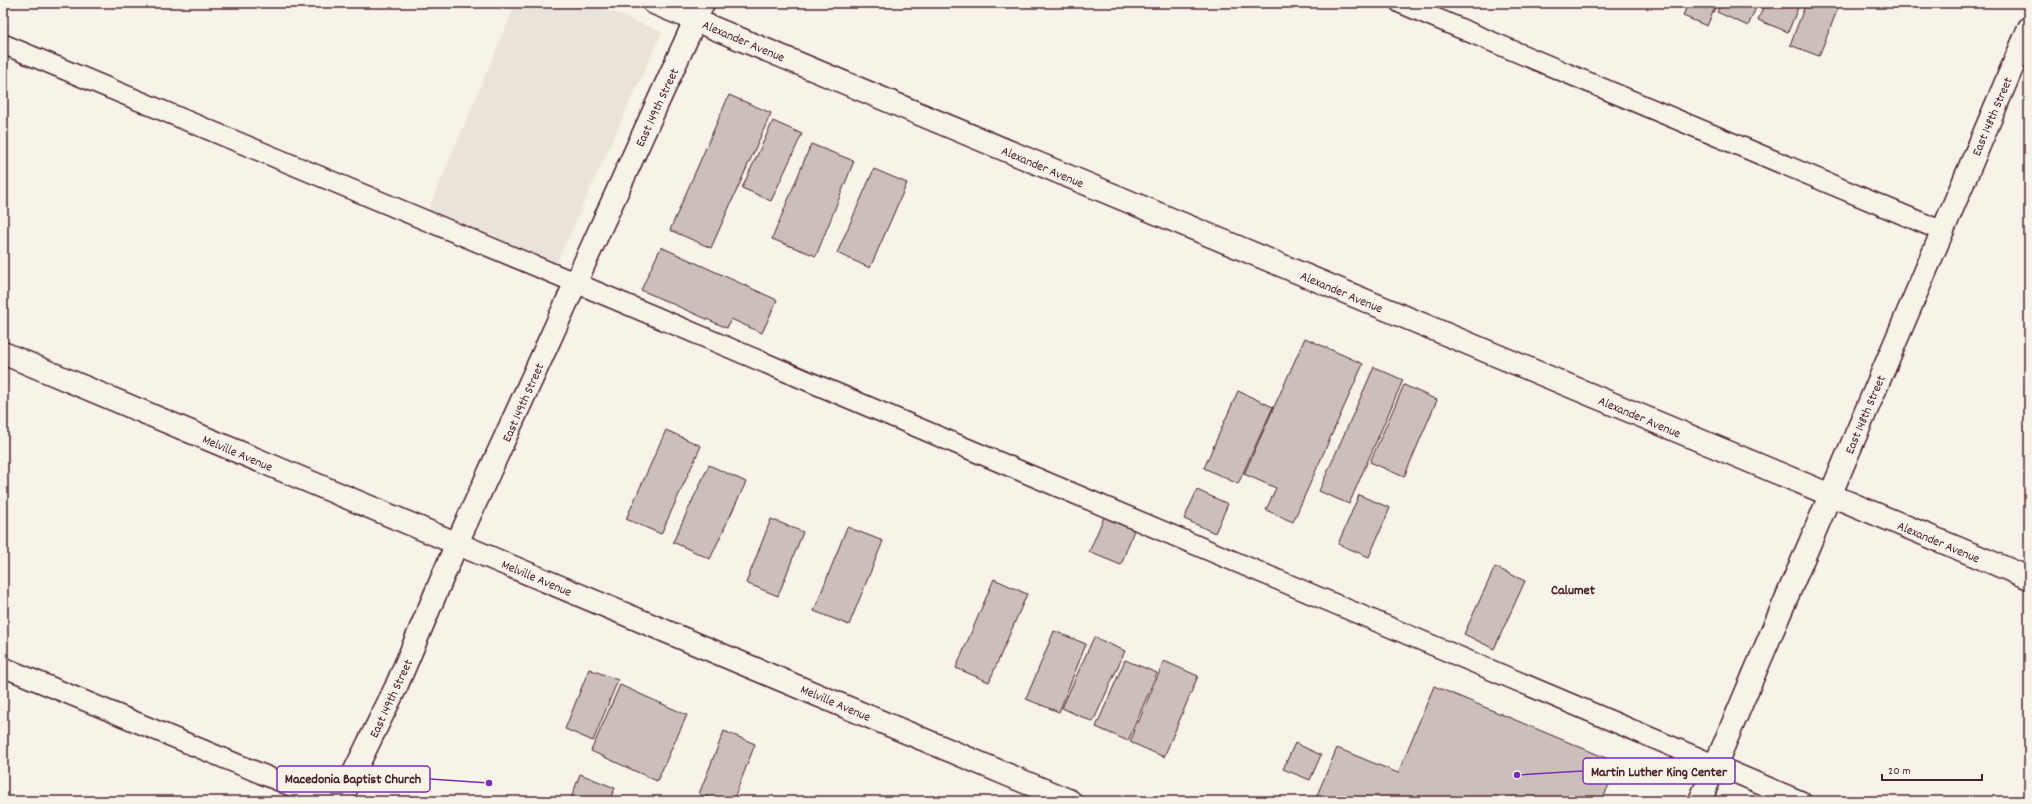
<svg xmlns="http://www.w3.org/2000/svg" width="2032" height="804" viewBox="0 0 2032 804" font-family="Dekko,sans-serif">
<style>
.built{fill:#eae3da}
.building{fill:#ccbfb9;stroke:#4a1f2b}
.lines{fill:none;stroke-linecap:round;stroke-linejoin:round}
.service-casing{stroke:#4a1f2b;stroke-width:22}
.minor-casing{stroke:#4a1f2b;stroke-width:25}
.service{stroke:#f7f3e8;stroke-width:19}
.minor{stroke:#f7f3e8;stroke-width:22}
.labels{text-anchor:middle;stroke-width:3.5;stroke-linejoin:round;paint-order:stroke}
.street-label{font-size:13px;fill:#4a1f2b;stroke:#f7f3e8}
.neighbourhood-label{font-size:14px;font-weight:bold;fill:#4a1f2b;stroke:#f7f3e8}
.leader{fill:none;stroke:#7b2cbf;stroke-width:1.5}
.callout-dot{fill:#7b2cbf;stroke:#f7f3e8;stroke-width:1.5}
.callout{fill:#f7f3e8;stroke:#7b2cbf;stroke-width:1.5}
.callout-label{font-size:14px;text-anchor:middle;font-weight:bold;fill:#4a1f2b}
</style>
<rect width="100%" height="100%" fill="#f7f3e8"/>
<filter id="ink" filterUnits="userSpaceOnUse"><feTurbulence type="fractalNoise" baseFrequency=".025" numOctaves="2"/><feDisplacementMap in="SourceGraphic" scale="8" xChannelSelector="R" yChannelSelector="G"/><feConvolveMatrix kernelMatrix="1 2 1 2 8 2 1 2 1" color-interpolation-filters="sRGB"/></filter>
<g filter="url(#ink)">
<path class="built" d="M516,3H590L662,32L552,273L424,220Z"/>
<g class="building">
<path d="M1688,3H1717L1707,26L1683,16Z"/>
<path d="M1721,3H1758L1748,26L1717,12Z"/>
<path d="M1765,3H1800L1788,32L1758,20Z"/>
<path d="M1806,3H1840L1819,56L1790,45Z"/>
<path d="M729,95L771,113L711,248L670,230Z"/>
<path d="M773,121L802,134L771,201L742,188Z"/>
<path d="M811,144L854,161L816,256L772,239Z"/>
<path d="M874,169L907,183L870,268L837,253Z"/>
<path d="M661,247L777,300L762,333L731,319L727,328L641,290Z"/>
<path d="M1305,338L1363,364L1293,522L1266,510L1276,488L1244,474Z"/>
<path d="M1374,367L1403,380L1349,504L1319,491Z"/>
<path d="M1404,385L1437,400L1404,477L1370,462Z"/>
<path d="M1238,391L1273,407L1238,484L1204,468Z"/>
<path d="M666,430L701,446L661,534L626,519Z"/>
<path d="M709,465L746,482L710,559L673,542Z"/>
<path d="M1197,490L1228,504L1215,533L1184,519Z"/>
<path d="M1359,495L1390,508L1369,557L1338,544Z"/>
<path d="M1104,517L1134,530L1121,565L1089,552Z"/>
<path d="M771,519L803,532L778,596L746,583Z"/>
<path d="M847,527L883,541L849,625L814,611Z"/>
<path d="M1495,567L1525,581L1494,649L1464,634Z"/>
<path d="M994,579L1027,594L989,682L956,668Z"/>
<path d="M1054,631L1086,644L1059,712L1026,699Z"/>
<path d="M1094,637L1125,651L1093,722L1062,708Z"/>
<path d="M1125,660L1157,673L1128,741L1096,727Z"/>
<path d="M1164,661L1198,676L1164,757L1130,742Z"/>
<path d="M589,669L618,680L593,741L565,729Z"/>
<path d="M620,685L687,715L657,781L591,751Z"/>
<path d="M1434,686L1618,763L1602,801L1315,800L1337,748L1398,773Z"/>
<path d="M724,731L755,744L733,801H717L699,794Z"/>
<path d="M1295,743L1321,755L1310,780L1283,769Z"/>
<path d="M580,774L615,788L609,801H570Z"/>
</g>
<g class="lines">
<g class="service-casing">
<g id="service">
<path d="M1400,3L1942,231"/>
<path d="M3,44L576,283L1801,801"/>
<path d="M3,667L327,801"/>
</g>
</g>
<g class="minor-casing">
<g id="minor">
<path d="M654,3L2029,578"/>
<path d="M3,353L1070,801"/>
<path d="M340,801L396,687L457,543L703,3"/>
<path d="M1700,801L2029,28"/>
</g>
</g>
<use href="#service" class="service"/>
<use href="#minor" class="minor"/>
</g>
</g>
<g class="labels">
<g class="street-label">
<text transform="translate(744 40) rotate(23)" y="5">Alexander Avenue</text>
<text transform="translate(656 107) rotate(-65)" y="5">East 149th Street</text>
<text transform="translate(1991 116) rotate(-67)" y="5">East 148th Street</text>
<text transform="translate(1043 166) rotate(23)" y="5">Alexander Avenue</text>
<text transform="translate(1342 291) rotate(23)" y="5">Alexander Avenue</text>
<text transform="translate(522 402) rotate(-66)" y="5">East 149th Street</text>
<text transform="translate(1864 414) rotate(-67)" y="5">East 148th Street</text>
<text transform="translate(1640 416) rotate(23)" y="5">Alexander Avenue</text>
<text transform="translate(238 452) rotate(23)" y="5">Melville Avenue</text>
<text transform="translate(1939 541) rotate(23)" y="5">Alexander Avenue</text>
<text transform="translate(537 577) rotate(23)" y="5">Melville Avenue</text>
<text transform="translate(390 698) rotate(-65)" y="5">East 149th Street</text>
<text transform="translate(836 702) rotate(23)" y="5">Melville Avenue</text>
</g>
<g class="neighbourhood-label">
<text x="1573" y="594">Calumet</text>
</g>
</g>
<path class="leader" d="M1517 775L1583 771M489 783L430 779"/>
<g class="callout-dot">
<circle cx="1517" cy="775" r="4"/>
<circle cx="489" cy="783" r="4"/>
</g>
<g class="callout">
<rect x="1583" y="758" width="152" height="26" rx="4"/>
<rect x="277" y="766" width="153" height="26" rx="4"/>
</g>
<g class="callout-label">
<text x="1659" y="776">Martin Luther King Center</text>
<text x="353" y="783">Macedonia Baptist Church</text>
</g>
<rect width="2032" height="804" fill="none" stroke="#f7f3e8" stroke-width="16"/>
<rect x="8" y="8" width="2016" height="788" fill="none" stroke="#4a1f2b" stroke-width="1.5" filter="url(#ink)"/>
<path d="M1882 774v6h100v-6" fill="none" stroke="#4a1f2b" stroke-width="2"/>
<text x="1888" y="774" font-size="12" fill="#4a1f2b" stroke="#f7f3e8" stroke-width="3" paint-order="stroke">20 m</text>
</svg>
